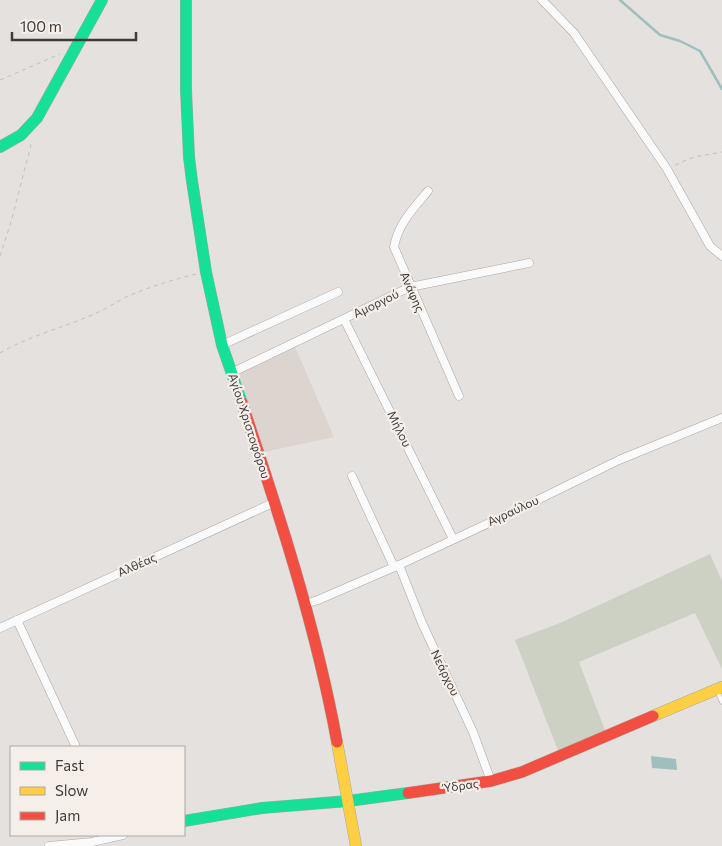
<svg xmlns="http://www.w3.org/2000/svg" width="722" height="846" viewBox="0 0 722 846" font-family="Commissioner,sans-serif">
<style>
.built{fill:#dcd4ce}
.green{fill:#ccd1c4}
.water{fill:#9fbfbe}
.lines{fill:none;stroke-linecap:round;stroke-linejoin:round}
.stream{stroke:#9fbfbe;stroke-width:2.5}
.lane-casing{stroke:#a9a6a4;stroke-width:5}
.street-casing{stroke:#a9a6a4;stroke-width:9}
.fast-casing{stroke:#a9a6a4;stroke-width:12}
.slow-casing{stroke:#a9a6a4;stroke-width:12}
.jam-casing{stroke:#a9a6a4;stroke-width:12}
.path{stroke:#c2c1c0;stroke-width:1;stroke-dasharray:4 4;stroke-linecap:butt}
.lane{stroke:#fbfafa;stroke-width:4}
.street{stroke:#fbfafa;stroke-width:8}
.fast{stroke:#16e098;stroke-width:11}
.slow{stroke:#ffcf43;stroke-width:11}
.jam{stroke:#f24e42;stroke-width:11}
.labels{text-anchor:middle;stroke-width:4.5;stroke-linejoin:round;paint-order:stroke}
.street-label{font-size:12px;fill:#3e3c3a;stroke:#f5eee9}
</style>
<rect width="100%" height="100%" fill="#e4e1df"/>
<path class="built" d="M295,347L334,437L264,452L239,373Z"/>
<path class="green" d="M710,554L722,581V669L695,613L579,662L606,733L559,753L515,640L560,623Z"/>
<path class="water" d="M651,756L676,759L677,770L652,768Z"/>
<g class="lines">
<path class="stream" d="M620,0L660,35L680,41L700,51L722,89"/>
<g class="lane-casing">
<path id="lane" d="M717,691L722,702"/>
</g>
<g class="street-casing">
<g id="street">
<path d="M542,0L574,33L667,169L710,246L722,256"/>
<path d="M428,191C413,209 398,224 394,247L459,396"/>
<path d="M344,319L453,539"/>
<path d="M222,345L338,292"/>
<path d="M231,373L410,287L529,263"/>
<path d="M352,476L394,567"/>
<path d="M399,565L422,623L473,732L491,781"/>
<path d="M305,604L318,600L399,565L519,509L619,460L722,418"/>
<path d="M17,620L76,747"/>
<path d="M0,628L275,502"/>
<path d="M49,846L92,842L123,835"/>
</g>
</g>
<g class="fast-casing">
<g id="fast">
<path d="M186,0V90L189,157L192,181L206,272L222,345L242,403"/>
<path d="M0,147L21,135L37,118L102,0"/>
<path d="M184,821L262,808L348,801L408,793"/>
</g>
</g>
<g class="slow-casing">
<g id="slow">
<path d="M653,716L722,687"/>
<path d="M337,742L356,846"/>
</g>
</g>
<g class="jam-casing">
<g id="jam">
<path d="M242,403C279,514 316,627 337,742"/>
<path d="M408,793L491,781L522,772L653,716"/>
</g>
</g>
<g class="path">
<path d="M0,80L60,54"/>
<path d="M675,165L694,157L722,152"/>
<path d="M0,256L11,222L31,145L30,141"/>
<path d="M0,353C29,336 62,328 92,315C104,310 115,303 126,297C149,287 172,280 196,274"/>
</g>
<use href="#lane" class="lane"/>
<use href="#street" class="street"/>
<use href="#fast" class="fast"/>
<use href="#slow" class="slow"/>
<use href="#jam" class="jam"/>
</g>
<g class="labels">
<g class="street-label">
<text transform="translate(412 292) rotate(66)" y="4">Ανάφης</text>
<text transform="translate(376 304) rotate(-26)" y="4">Αμοργού</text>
<text transform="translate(249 426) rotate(72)" y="4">Αγίου Χριστοφόρου</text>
<text transform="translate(399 429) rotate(64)" y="4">Μήλου</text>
<text transform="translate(513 511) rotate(-25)" y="4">Αγραύλου</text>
<text transform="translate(137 565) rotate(-24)" y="4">Αλθέας</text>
<text transform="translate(445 673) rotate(64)" y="4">Νεάρχου</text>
<text transform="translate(461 786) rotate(-8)" y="4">Ύδρας</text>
</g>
</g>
<rect x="10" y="746" width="175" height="90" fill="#f5eee9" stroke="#aca7a3"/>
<rect x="20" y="762" width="25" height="8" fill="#16e098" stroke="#aca7a3"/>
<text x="55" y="771" font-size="15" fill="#3e3c3a">Fast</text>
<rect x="20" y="787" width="25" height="8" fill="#ffcf43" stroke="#aca7a3"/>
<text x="55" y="796" font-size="15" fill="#3e3c3a">Slow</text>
<rect x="20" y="812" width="25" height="8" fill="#f24e42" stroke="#aca7a3"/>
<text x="55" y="821" font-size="15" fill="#3e3c3a">Jam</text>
<path d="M12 32v8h124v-8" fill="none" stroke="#3e3c3a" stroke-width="2.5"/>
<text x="20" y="32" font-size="15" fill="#3e3c3a" stroke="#f5eee9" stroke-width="4" paint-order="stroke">100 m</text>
</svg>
